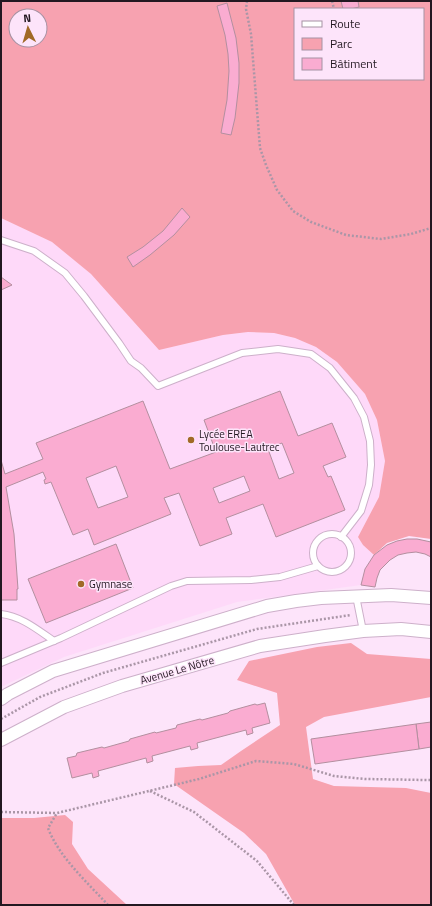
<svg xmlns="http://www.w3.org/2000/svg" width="432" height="906" viewBox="0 0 432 906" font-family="'Titillium Web',sans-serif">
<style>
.built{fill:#fed9f9}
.green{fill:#f7a2b0;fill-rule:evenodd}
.building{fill:#faacd1;stroke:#b38f9f;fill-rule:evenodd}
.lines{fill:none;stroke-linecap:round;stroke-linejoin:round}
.lane-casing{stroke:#cdb0ca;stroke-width:8}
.street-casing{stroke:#cdb0ca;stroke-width:14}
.path{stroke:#aa96a7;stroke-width:2.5;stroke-dasharray:2 2;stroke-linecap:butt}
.lane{stroke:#fff;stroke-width:6}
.street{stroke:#fff;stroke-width:12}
.poi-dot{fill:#a16926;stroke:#fde4fa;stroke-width:1.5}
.labels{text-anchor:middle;stroke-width:3;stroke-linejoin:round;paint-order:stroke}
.poi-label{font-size:11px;fill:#231821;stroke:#fde4fa;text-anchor:start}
.street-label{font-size:11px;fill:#231821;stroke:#fde4fa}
</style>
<rect width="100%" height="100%" fill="#fde4fa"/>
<path class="built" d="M1,218L52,242L91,274L159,350L223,335L248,332L274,333L295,338L316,347L337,362L365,394L377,420L385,461L379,497L358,537L363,545L374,555L365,569L361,585L237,602L64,657L1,687Z"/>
<g class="green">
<path d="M1,1H431V539L409,536L387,543L374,555L363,545L358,537L379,497L385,461L377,420L365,394L337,362L316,347L295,338L274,333L248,332L223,335L159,350L91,274L52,242L1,218ZM295,9H423V79H295ZM16,16H40V40H16Z"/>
<path d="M351,643L367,654L431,659V697L324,717L306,727L313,779L334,786L406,788L431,793V905H295L266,854L244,833L174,784L175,768L198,766L221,765L241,751L280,725L277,693L237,680L249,661L317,647Z"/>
<path d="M65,815L73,822L72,844L88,869L127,905H1V818H34Z"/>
</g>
<g class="building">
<path d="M341,1H358L359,7L351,9H343Z"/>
<path d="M227,3L236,38L239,63V83L237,101L235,118L231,135L221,133L227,100L229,71L228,54L225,35L217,6Z"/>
<path d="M182,208L190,217L174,235L150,255L133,267L127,257L143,247L163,231Z"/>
<path d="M1,277L12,285L1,290Z"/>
<path d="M280,391L298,436L332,423L346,457L323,466L328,477L331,476L345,510L276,537L263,504L226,518L232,534L200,546L179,493L164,498L171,514L94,545L88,529L73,535L51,482L45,484L44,480L46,479L43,472L6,487L14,534L18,589H17V600H1V460L5,474L43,459L36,443L143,401L170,469L216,452L204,420ZM282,443L294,473L279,479L268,449ZM116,466L128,497L98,508L86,478ZM244,476L250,491L219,503L213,488Z"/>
<path d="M407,539H417L431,542V557L425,554L416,552L407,553L398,555L390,560L380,570L377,578L375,587L361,585L365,569L374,555L387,545L397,541Z"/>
<path d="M116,544L133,588L46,623L28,579Z"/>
<path d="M265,703L270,723L252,728L253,733L247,735L246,730L197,743L198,748L191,750L190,746L152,756L153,761L147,763L146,758L98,771L99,776L93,778L92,773L72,778L67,758L76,756L77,753L102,747L104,748L129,741L130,739L155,732L156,733L176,728L177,725L200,719L202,720L228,713L230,711L255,704L257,705Z"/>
<path d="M431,722V747L419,749L416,724Z"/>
<path d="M416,724L419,749L315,764L311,739Z"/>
</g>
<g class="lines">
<g class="lane-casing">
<g id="lane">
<path d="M1,240L34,251L65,273L84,296L119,343L131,361L141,368L158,386L242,353L278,349L311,354L330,368L354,398L364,417L370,441L371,465L369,485L361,511L341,537"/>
<circle cx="332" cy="553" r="19"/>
<path d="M356,596L363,631"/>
<path d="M1,614C21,616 38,630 54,641"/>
<path d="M1,663L61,638L171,586L187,581L251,580L280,577L318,566"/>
</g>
</g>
<g class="street-casing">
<g id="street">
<path d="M1,699L8,694L53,671L267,606L296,601L321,598L391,595L431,598"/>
<path d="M1,740L64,707L122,686L260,646L325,636L363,631L401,629L431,632"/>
</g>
</g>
<g class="path">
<path d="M247,1L246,9L251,34L260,148L266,165L277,190L293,211L311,222L346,235L381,239L411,234L431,228"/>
<path d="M332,1L334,9"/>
<path d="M1,719L40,697L103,673L257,629L351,615"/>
<path d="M150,791L194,812L257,861L294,905"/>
<path d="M1,812L57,813"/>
<path d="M108,905C87,882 59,857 48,828L57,813L199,779L256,761L294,764L334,776L365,779L425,780H431"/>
</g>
<use href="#lane" class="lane"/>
<use href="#street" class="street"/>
</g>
<g class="poi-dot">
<circle cx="191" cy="440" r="4"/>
<circle cx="81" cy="584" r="4"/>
</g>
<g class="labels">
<g class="poi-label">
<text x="199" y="438">Lycée EREA<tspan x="199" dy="13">Toulouse-Lautrec</tspan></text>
<text x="89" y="588">Gymnase</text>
</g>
<g class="street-label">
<text transform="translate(177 670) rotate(-16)" y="4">Avenue Le Nôtre</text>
</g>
</g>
<rect width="432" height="906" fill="none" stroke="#231821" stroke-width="4"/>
<rect x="294" y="8" width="130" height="72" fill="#fde4fa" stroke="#a692a3"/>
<rect x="302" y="21" width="20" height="6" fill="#ffffff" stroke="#a692a3"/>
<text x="330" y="28" font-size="12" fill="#231821">Route</text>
<rect x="302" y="38" width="20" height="12" fill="#f7a2b0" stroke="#a692a3"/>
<text x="330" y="48" font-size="12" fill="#231821">Parc</text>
<rect x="302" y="58" width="20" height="12" fill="#faacd1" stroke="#a692a3"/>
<text x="330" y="68" font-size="12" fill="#231821">Bâtiment</text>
<g transform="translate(28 28) rotate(355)"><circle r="19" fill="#fde4fa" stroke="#a692a3"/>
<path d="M0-3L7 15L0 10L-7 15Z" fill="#a16926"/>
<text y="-6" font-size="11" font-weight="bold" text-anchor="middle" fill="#231821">N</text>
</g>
</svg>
